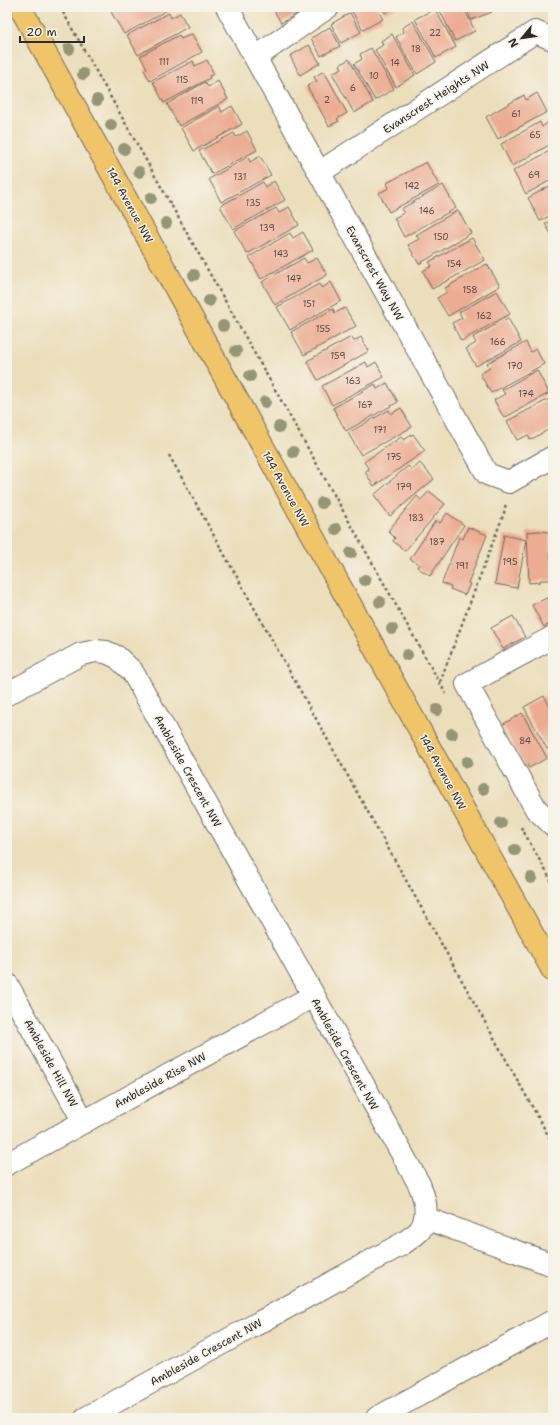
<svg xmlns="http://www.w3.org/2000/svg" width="560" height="1425" viewBox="0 0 560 1425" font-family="'Shantell Sans',sans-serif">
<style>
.building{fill:#ecac93}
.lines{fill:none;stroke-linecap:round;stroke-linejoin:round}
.minor-casing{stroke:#6e6a5d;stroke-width:24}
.major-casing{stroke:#6e6a5d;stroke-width:24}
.path{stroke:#6e6a5d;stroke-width:2.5;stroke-dasharray:3 3;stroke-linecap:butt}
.minor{stroke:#fff;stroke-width:22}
.major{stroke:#f0c469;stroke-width:22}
.tree{fill:#969576}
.labels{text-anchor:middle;stroke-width:3;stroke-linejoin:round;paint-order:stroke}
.number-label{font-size:9px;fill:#5b4b45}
.street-label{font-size:11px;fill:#2b2b2b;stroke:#f7f3e8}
</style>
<rect width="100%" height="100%" fill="#f7f3e8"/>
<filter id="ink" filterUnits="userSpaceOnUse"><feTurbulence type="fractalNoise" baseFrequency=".025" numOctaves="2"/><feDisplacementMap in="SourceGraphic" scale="8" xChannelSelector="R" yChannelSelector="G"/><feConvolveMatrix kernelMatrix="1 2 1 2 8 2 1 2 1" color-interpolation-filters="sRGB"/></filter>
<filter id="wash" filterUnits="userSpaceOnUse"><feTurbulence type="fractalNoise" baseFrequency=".012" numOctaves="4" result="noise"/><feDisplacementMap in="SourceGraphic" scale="16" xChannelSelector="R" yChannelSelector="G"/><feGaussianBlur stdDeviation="0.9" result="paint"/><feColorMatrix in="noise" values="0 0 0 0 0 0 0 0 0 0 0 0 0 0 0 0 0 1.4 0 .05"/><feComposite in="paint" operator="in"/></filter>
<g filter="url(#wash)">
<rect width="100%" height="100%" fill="#ebdebb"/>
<g id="blocks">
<g class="building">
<path d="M119,7H173L124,34L111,12Z"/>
<path d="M272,7H300L302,11L281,23Z"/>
<path d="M356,7H376L383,19L363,30L351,10Z"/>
<path d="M381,7H396L385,13Z"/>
<path d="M438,7H463L475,31L455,41Z"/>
<path d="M466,7H490L492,12L471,20Z"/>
<path d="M435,9L456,47L436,58L415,19Z"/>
<path d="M169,13L171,18L180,13L188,27L138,55L127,35Z"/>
<path d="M350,13L361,32L341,43L331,24Z"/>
<path d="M413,21L436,62L417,74L396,37L404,32L402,28Z"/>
<path d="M330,27L340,46L321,56L311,38Z"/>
<path d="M192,34L202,52L150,81L144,70L147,68L140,56L179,35L181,39Z"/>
<path d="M392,34L415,75L396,87L375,50L383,45L381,41Z"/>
<path d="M309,45L320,63L300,75L290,56Z"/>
<path d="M371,48L394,89L375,100L354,64L362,59L360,54Z"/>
<path d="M349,59L373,102L354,113L332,73L342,68L340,65Z"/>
<path d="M207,60L214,74L209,76L210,78L164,103L153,82L193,61L195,66Z"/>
<path d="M324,71L347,113L337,119L339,121L329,126L307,86L317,81L314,77Z"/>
<path d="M218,81L228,99L179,126L167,104L205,82L208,87Z"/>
<path d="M537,93L547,112L498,139L486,117L524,95L526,100Z"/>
<path d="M219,106L222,112L232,106L242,124L194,151L181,128Z"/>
<path d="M551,120L553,123V143L512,166L501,144L540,122L542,127Z"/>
<path d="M247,131L257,150L212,174L199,151L234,133L236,137Z"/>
<path d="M553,149V179L526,194L513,171Z"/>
<path d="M260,156L271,175L221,202L209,179L248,157L250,162Z"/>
<path d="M426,162L439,185L389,212L379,193L389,188L387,183Z"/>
<path d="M274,181L285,200L233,229L220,206L263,182L265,187Z"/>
<path d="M553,184V214L540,221L528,198Z"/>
<path d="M443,185L456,208L404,237L394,218L404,213L401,209Z"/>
<path d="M289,207L299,225L247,254L234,231L276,208L279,213Z"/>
<path d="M458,210L471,233L419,264L408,245L419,239L416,235Z"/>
<path d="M553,220V237L545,224Z"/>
<path d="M303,232L313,250L261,279L249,257L290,233L293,238Z"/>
<path d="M472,238L485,260L432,289L423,271L432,266L429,262Z"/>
<path d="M304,258L307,263L317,258L327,275L275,305L262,282Z"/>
<path d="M487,264L500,286L448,316L437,298L447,292L445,288Z"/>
<path d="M331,282L341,301L290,330L277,307L319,284L322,288Z"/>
<path d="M497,291L510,314L461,341L452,323L462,318L459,312Z"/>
<path d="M345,308L356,326L304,355L291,332L333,309L335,313Z"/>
<path d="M508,318L521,342L476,366L466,349L476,343L473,337Z"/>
<path d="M351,337L354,341L361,337L369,351L318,380L307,361Z"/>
<path d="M526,342L531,352L536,349L544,364L491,393L480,374L490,368L487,363Z"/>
<path d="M366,362L368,367L376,362L384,377L332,405L322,386Z"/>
<path d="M537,370L549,393L504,418L494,400L505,394L502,390Z"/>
<path d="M387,383L398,402L346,431L333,408L375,384L377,389Z"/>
<path d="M553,397V427L530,440L528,435L517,440L507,421Z"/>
<path d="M401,408L412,427L361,455L348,433L389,410L391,414Z"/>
<path d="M413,434L425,451L374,486L365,472L369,469L364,462L401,437L404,440Z"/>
<path d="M420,463L434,479L390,516L374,495L408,466L412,470Z"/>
<path d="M429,491L445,504L405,551L393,541L395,538L388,531L417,496L421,500Z"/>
<path d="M447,513L464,525L430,576L417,567L419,564L410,559L436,520L440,523Z"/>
<path d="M468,527L487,535L468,583L470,584L465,595L450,589L451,587L442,583L459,537L463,539Z"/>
<path d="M539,531L549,532L552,580H540V582L529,583L527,532Z"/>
<path d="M504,535L526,540L517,588L495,584Z"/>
<path d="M553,595V622L544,627L532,605Z"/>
<path d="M513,616L525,637L503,649L491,628Z"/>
<path d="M544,696L553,712V745L547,749L524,707Z"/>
<path d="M522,713L547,758L529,768L527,764L524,765L502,725Z"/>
</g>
</g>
</g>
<g filter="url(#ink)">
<use href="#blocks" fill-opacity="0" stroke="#6e6a5d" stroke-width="1"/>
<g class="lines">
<g class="minor-casing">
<g id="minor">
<path d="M227,7L487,474L509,482L553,457"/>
<path d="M256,57L328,7"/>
<path d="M320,172L535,32L553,39"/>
<path d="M553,637L467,684L536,809L553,825"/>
<path d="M7,694L81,654L96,651L106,652L117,657L132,671L419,1184C425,1198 430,1216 420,1230C416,1235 408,1240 402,1244L86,1418"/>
<path d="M7,984L84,1122"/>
<path d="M7,1164L313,996"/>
<path d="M425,1218L553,1265"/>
<path d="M377,1418L553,1321"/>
</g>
</g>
<g class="major-casing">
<path id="major" d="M20,7L553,971"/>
</g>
<g class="path">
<path d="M60,7L446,694"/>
<path d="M169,455L553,1144"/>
<path d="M440,682L504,513L506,503"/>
<path d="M521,827L553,884"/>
</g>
<use href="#minor" class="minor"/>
<use href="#major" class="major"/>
</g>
<g class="tree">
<circle cx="69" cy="49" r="6"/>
<circle cx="83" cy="74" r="6"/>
<circle cx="97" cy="100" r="6"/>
<circle cx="111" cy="125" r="6"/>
<circle cx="124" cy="149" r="6"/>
<circle cx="139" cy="172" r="6"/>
<circle cx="151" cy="198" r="6"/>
<circle cx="166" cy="223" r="6"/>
<circle cx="194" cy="275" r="6"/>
<circle cx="209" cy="301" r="6"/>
<circle cx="223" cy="326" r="6"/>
<circle cx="236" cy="351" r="6"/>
<circle cx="250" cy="376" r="6"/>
<circle cx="265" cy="402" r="6"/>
<circle cx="279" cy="427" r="6"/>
<circle cx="293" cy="452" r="6"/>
<circle cx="322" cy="503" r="6"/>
<circle cx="336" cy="529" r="6"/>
<circle cx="351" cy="553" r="6"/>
<circle cx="365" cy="580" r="6"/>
<circle cx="380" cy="602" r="6"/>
<circle cx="392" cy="629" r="6"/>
<circle cx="407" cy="655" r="6"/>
<circle cx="437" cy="710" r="6"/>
<circle cx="452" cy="734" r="6"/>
<circle cx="467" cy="762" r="6"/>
<circle cx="483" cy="789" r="6"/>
<circle cx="501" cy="823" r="6"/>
<circle cx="515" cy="850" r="6"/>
<circle cx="531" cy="878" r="6"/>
</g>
</g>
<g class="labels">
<g class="number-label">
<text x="435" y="36">22</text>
<text x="416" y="52">18</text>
<text x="164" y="65">111</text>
<text x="395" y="66">14</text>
<text x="374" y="79">10</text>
<text x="182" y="83">115</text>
<text x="353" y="91">6</text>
<text x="327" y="103">2</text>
<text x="197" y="104">119</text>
<text x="516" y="117">61</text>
<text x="535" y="138">65</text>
<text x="534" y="178">69</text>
<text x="240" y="180">131</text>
<text x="412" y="189">142</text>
<text x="253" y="206">135</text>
<text x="427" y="214">146</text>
<text x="267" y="231">139</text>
<text x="441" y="240">150</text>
<text x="281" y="257">143</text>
<text x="454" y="267">154</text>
<text x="294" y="282">147</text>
<text x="470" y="293">158</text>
<text x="309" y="307">151</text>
<text x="484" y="319">162</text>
<text x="323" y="332">155</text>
<text x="498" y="345">166</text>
<text x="338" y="359">159</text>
<text x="515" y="369">170</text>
<text x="353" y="384">163</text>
<text x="526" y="397">174</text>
<text x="365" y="408">167</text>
<text x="380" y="433">171</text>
<text x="394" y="460">175</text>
<text x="404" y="490">179</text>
<text x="416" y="521">183</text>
<text x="437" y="545">187</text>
<text x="510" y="565">195</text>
<text x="462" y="569">191</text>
<text x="525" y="744">84</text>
</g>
<g class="street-label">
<text transform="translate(436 97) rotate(-33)" y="4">Evanscrest Heights NW</text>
<text transform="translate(130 205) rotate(61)" y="4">144 Avenue NW</text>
<text transform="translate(375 273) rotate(61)" y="4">Evanscrest Way NW</text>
<text transform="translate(286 489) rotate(61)" y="4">144 Avenue NW</text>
<text transform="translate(188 771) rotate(61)" y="4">Ambleside Crescent NW</text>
<text transform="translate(443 772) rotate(61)" y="4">144 Avenue NW</text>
<text transform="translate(345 1054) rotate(61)" y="4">Ambleside Crescent NW</text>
<text transform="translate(51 1063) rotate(61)" y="4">Ambleside Hill NW</text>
<text transform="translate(160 1080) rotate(-29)" y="4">Ambleside Rise NW</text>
<text transform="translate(206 1352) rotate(-29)" y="4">Ambleside Crescent NW</text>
</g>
</g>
<rect width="560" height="1425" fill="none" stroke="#f7f3e8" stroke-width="24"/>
<g transform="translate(522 38) rotate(241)" stroke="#f7f3e8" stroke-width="3" paint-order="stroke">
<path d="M0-3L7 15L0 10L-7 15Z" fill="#2b2b2b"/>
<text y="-6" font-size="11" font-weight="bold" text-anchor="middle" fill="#2b2b2b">N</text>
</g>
<path d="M20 36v6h64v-6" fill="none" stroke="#2b2b2b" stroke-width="2"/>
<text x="26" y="36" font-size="12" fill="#2b2b2b" stroke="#f7f3e8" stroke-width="3" paint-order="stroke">20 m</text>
</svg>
